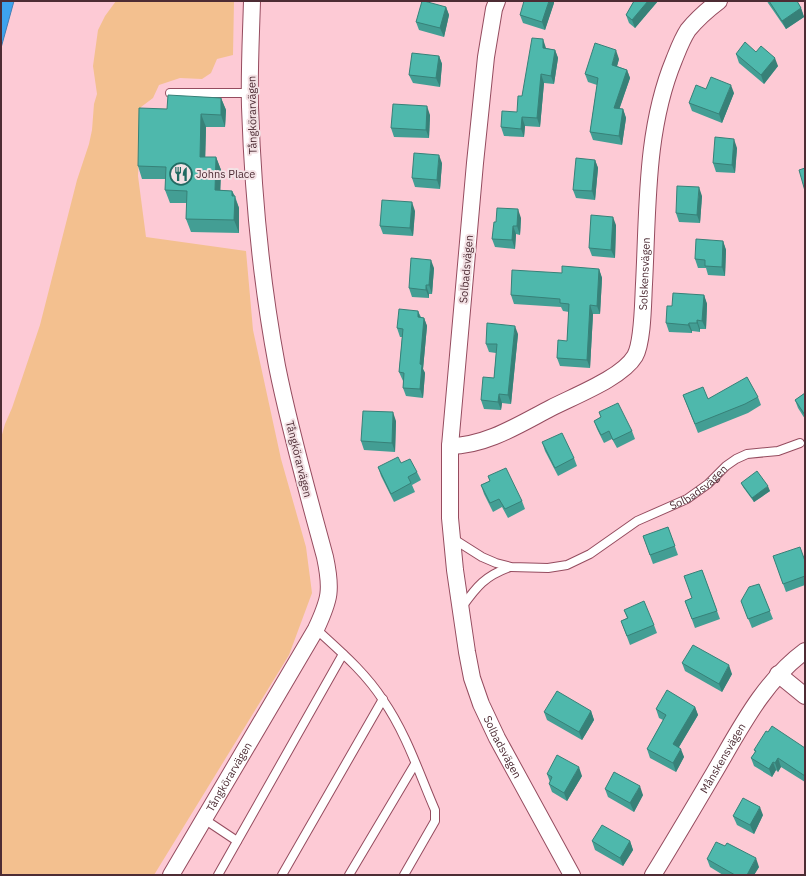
<svg xmlns="http://www.w3.org/2000/svg" width="806" height="876" viewBox="0 0 806 876" font-family="'IBM Plex Sans',sans-serif">
<style>
.green{fill:#f3c08f}
.water{fill:#3da3ee;stroke:#427fb6}
.lines{fill:none;stroke-linecap:round;stroke-linejoin:round}
.service-casing{stroke:#954c5f;stroke-width:10}
.minor-casing{stroke:#954c5f;stroke-width:18}
.service{stroke:#fff;stroke-width:8}
.minor{stroke:#fff;stroke-width:16}
.wall{fill:#439e94}
.shaded-wall{fill:#378178}
.building{fill:#4eb8ac;stroke:#378178}
.labels{text-anchor:middle;stroke-width:4;stroke-linejoin:round;paint-order:stroke}
.street-label{font-size:11px;fill:#4d2c34;stroke:#f3e2e5}
.poi-label{font-size:11px;fill:#4d2c34;stroke:#f3e2e5;text-anchor:start}
</style>
<rect width="100%" height="100%" fill="#fdcad5"/>
<path class="green" d="M116,1H234L233,55L217,59L211,73L202,79L180,78L159,85L153,98L141,107L138,176L146,237L246,251L253,330L281,459L306,547L312,593L289,655L154,875H1V438L5,424L12,408L40,325L77,180L89,144L92,130L94,104L97,94L93,66L98,30L105,16Z"/>
<path class="water" d="M1,1H14L1,48Z"/>
<g class="lines">
<g class="service-casing">
<g id="service">
<path d="M170,93H250"/>
<path id="s1" d="M452,538L482,557L496,563L511,567L548,568L567,565L590,554L637,521L687,499L708,484L726,466L736,459L747,454L778,451L800,443"/>
<path d="M462,607C477,586 485,576 510,567"/>
<path d="M316,629C340,651 365,672 383,700C406,733 419,773 435,810V821L404,875"/>
<path d="M204,819L237,841"/>
<path d="M218,875L343,654"/>
<path d="M282,875L383,699"/>
<path d="M349,875L415,764"/>
</g>
</g>
<g class="minor-casing">
<g id="minor">
<path id="s2" d="M497,1L494,9L486,57L475,163L450,446V518L455,570L467,652L472,678L481,704L497,738L572,875"/>
<path id="s3" d="M450,446C486,446 520,424 551,408C574,396 622,378 635,356C643,342 643,301 644,284C648,210 645,130 674,60C678,50 682,39 688,30C697,19 707,10 719,1"/>
<path d="M778,674L805,696"/>
<path id="s4" d="M171,875L316,629C330,599 332,590 325,557C308,494 290,431 277,366C261,281 253,194 250,107C249,72 251,36 252,1"/>
<path id="s5" d="M653,875C674,841 694,807 714,773C740,729 763,682 805,651"/>
</g>
</g>
<use href="#service" class="service"/>
<use href="#minor" class="minor"/>
</g>
<g class="wall">
<path d="M634,1H658L635,28L629,23L626,15Z"/>
<path d="M767,1H797L801,8L804,17L786,29L768,3Z"/>
<path d="M554,3L545,30L523,23L520,15Z"/>
<path d="M446,7L449,15L444,37L419,30L416,22Z"/>
<path d="M546,48L555,50L558,58L554,84L544,83L540,127L525,126L524,137L504,136L501,127L517,112L522,96Z"/>
<path d="M756,52L778,66L764,84L739,63L736,54Z"/>
<path d="M439,56L442,64L440,87L413,83L409,75Z"/>
<path d="M619,59L617,66L627,70L630,78L619,109H623L626,118L622,145L593,140L590,132L597,85L588,82L585,74Z"/>
<path d="M706,89L734,93L722,123L692,111L689,103Z"/>
<path d="M221,98L226,110L225,127H206L205,157H216L221,170L220,190L232,191L235,196L239,208V233L191,232L186,219L187,203H170L165,190L166,179H142L138,166Z"/>
<path d="M430,115L429,138L394,137L391,128Z"/>
<path d="M737,148L735,173L716,172L713,163Z"/>
<path d="M595,160L598,168L595,200L576,198L573,190Z"/>
<path d="M442,163L440,189L415,187L412,178Z"/>
<path d="M702,196L700,223L679,222L676,213Z"/>
<path d="M415,211L413,236L383,234L380,226Z"/>
<path d="M521,218L520,235L516,234L515,249L495,247L492,239L496,222Z"/>
<path d="M616,225L615,258L592,256L589,248Z"/>
<path d="M723,241L726,250L725,276L708,275L706,268H698L695,259Z"/>
<path d="M434,268L432,294H429V298L412,297L409,288Z"/>
<path d="M599,269L602,278L600,314H593L590,368L560,366L557,358L567,341L569,312L563,311L561,307L514,304L511,295L562,273Z"/>
<path d="M704,295L707,304L706,329H700V332L692,331V333L669,332L666,323L672,306Z"/>
<path d="M418,311L421,317L424,318L427,326L423,369L425,373L423,398L406,396L403,388V381L399,372L402,337H400L397,328Z"/>
<path d="M518,334L511,404L502,403L501,410L484,409L481,400L494,378L496,353L489,352L486,344Z"/>
<path d="M805,393V419L798,408L795,400Z"/>
<path d="M683,395L708,399L758,397L761,405L748,413L698,433Z"/>
<path d="M599,412L632,431L635,439L617,448L612,439L604,443L597,429L594,421L601,417Z"/>
<path d="M396,421L395,452L364,450L361,441Z"/>
<path d="M542,442L574,458L577,466L558,476L545,451Z"/>
<path d="M401,463L417,472L421,480L412,485L415,492L394,502L381,476L378,467Z"/>
<path d="M488,476L522,501L525,509L508,518L502,507L493,512L484,494L481,485L490,481Z"/>
<path d="M741,483L770,491L754,502L743,487Z"/>
<path d="M668,527L678,555L653,564L643,536Z"/>
<path d="M773,556L805,561V585L786,592Z"/>
<path d="M702,570L720,619L695,628L685,601L692,598Z"/>
<path d="M759,584L773,619L752,628L741,601Z"/>
<path d="M624,610L654,625L657,633L630,645L621,621L627,618Z"/>
<path d="M682,663L732,674L722,692L685,671Z"/>
<path d="M695,707L698,715L679,747L684,757L676,772L650,758L647,749L663,720L659,718L656,709Z"/>
<path d="M591,711L594,720L582,740L547,720L544,712Z"/>
<path d="M768,732L805,748V782L781,767L778,772L776,770L772,777L754,766L751,758L755,752L754,750Z"/>
<path d="M547,774L582,776L567,801L552,792L549,784L550,782Z"/>
<path d="M605,789L643,795L634,812L608,797Z"/>
<path d="M763,815L754,834L737,825L733,816Z"/>
<path d="M592,841H630L633,850L623,866L595,850Z"/>
<path d="M707,859L759,867L754,875H723L710,867Z"/>
</g>
<g class="shaded-wall">
<path d="M549,1H554V3L545,30L542,22Z"/>
<path d="M648,1H658L635,28L632,20Z"/>
<path d="M446,7L449,15L444,37L440,28Z"/>
<path d="M801,8L804,17L786,29L782,21Z"/>
<path d="M543,39L546,48V56L543,48Z"/>
<path d="M555,50L558,58L554,84L551,76Z"/>
<path d="M616,50L619,59L615,73L612,65Z"/>
<path d="M439,56L442,64L440,87L436,78Z"/>
<path d="M775,58L778,66L764,84L761,75Z"/>
<path d="M627,70L630,78L617,116L614,108Z"/>
<path d="M541,74L544,83L540,127L537,118Z"/>
<path d="M731,85L734,93L722,123L719,114Z"/>
<path d="M221,98L226,110L225,127L221,115Z"/>
<path d="M427,106L430,115L429,138L426,130Z"/>
<path d="M623,109L626,118L622,145L619,136Z"/>
<path d="M201,114L206,127L205,169L200,157Z"/>
<path d="M522,117L525,126L524,137L521,129Z"/>
<path d="M734,139L737,148L735,173L732,165Z"/>
<path d="M439,155L442,163L440,189L437,180Z"/>
<path d="M216,157L221,170L220,203L215,190Z"/>
<path d="M595,160L598,168L595,200L592,191Z"/>
<path d="M699,187L702,196L700,223L697,215Z"/>
<path d="M232,191L239,208V233L234,220L232,196Z"/>
<path d="M412,202L415,211L413,236L410,228Z"/>
<path d="M518,209L521,218L520,235L517,226Z"/>
<path d="M613,217L616,225L615,258L611,250Z"/>
<path d="M513,226L516,234L515,249L512,240Z"/>
<path d="M723,241L726,250L725,276L722,267Z"/>
<path d="M431,260L434,268L432,294L429,285Z"/>
<path d="M599,269L602,278L600,314L597,306Z"/>
<path d="M426,285L429,294V298L426,290Z"/>
<path d="M704,295L707,304L706,329L702,321Z"/>
<path d="M590,305L593,314L590,368L587,360Z"/>
<path d="M418,311L421,320L418,317Z"/>
<path d="M424,318L427,326L423,369L425,373L423,398L420,389V364Z"/>
<path d="M697,320L700,329V332L697,323Z"/>
<path d="M689,323L692,331V333L688,325Z"/>
<path d="M515,326L518,334L511,404L508,395Z"/>
<path d="M499,394L502,403L501,410L498,402Z"/>
<path d="M393,412L396,421L395,452L392,443Z"/>
<path d="M768,486L770,491L754,502L752,498Z"/>
<path d="M729,665L732,674L722,692L719,684Z"/>
<path d="M695,707L698,715L676,752L673,744Z"/>
<path d="M591,711L594,720L582,740L579,732Z"/>
<path d="M681,749L684,757L676,772L673,763Z"/>
<path d="M778,758L781,767L778,772L775,763Z"/>
<path d="M773,762L776,770L772,777L769,769Z"/>
<path d="M579,767L582,776L567,801L564,793Z"/>
<path d="M640,786L643,795L634,812L630,803Z"/>
<path d="M760,807L763,815L754,834L750,825Z"/>
<path d="M630,841L633,850L623,866L620,858Z"/>
<path d="M756,858L759,867L754,875H747Z"/>
</g>
<g class="building">
<path d="M422,1H424L446,7L440,28L416,22Z"/>
<path d="M524,1H549L542,22L520,15Z"/>
<path d="M634,1H648L632,20L626,15Z"/>
<path d="M769,1H797L801,8L782,21Z"/>
<path d="M532,38L543,39V48L555,50L551,76L541,74L537,118L522,117L521,129L501,127L502,111L517,112L518,96H522Z"/>
<path d="M745,42L756,52L761,46L775,58L761,75L736,54Z"/>
<path d="M595,43L616,50L612,65L627,70L614,108L623,109L619,136L590,132L598,78L585,74Z"/>
<path d="M412,53L439,56L436,78L409,75Z"/>
<path d="M711,77L731,85L719,114L689,103L696,85L706,89Z"/>
<path d="M168,95L221,98V115L201,114L200,157H216L215,190L232,191V196H235L234,220L186,219L187,191L165,190L166,167L138,166L139,108L167,109Z"/>
<path d="M393,104L427,106L426,130L391,128Z"/>
<path d="M715,137L734,139L732,165L713,163Z"/>
<path d="M414,153L439,155L437,180L412,178Z"/>
<path d="M576,158L595,160L592,191L573,190Z"/>
<path d="M805,168V191L799,170Z"/>
<path d="M677,186L699,187L697,215L676,213Z"/>
<path d="M382,200L412,202L410,228L380,226Z"/>
<path d="M497,208L518,209L517,226H513L512,240L492,239L494,222H496Z"/>
<path d="M591,215L613,217L611,250L589,248Z"/>
<path d="M696,239L723,241L722,267L705,266V260L695,259Z"/>
<path d="M411,258L431,260L429,285H426V290L409,288Z"/>
<path d="M562,266L599,269L597,306L590,305L587,360L557,358L558,340L567,341L569,304L560,303V299L511,295L512,270L562,273Z"/>
<path d="M673,293L704,295L702,321L697,320V323H689L688,325L666,323L667,306H672Z"/>
<path d="M399,309L418,311V317L424,318L420,364L422,365L420,389L403,388L404,373L399,372L403,329L397,328Z"/>
<path d="M487,323L515,326L508,395L499,394L498,402L481,400L483,377L494,378L497,344H486Z"/>
<path d="M747,377L758,397L745,404L695,424L683,395L703,387L708,399Z"/>
<path d="M805,393V415L795,400Z"/>
<path d="M618,403L632,431L613,440L609,431L601,435L594,421L601,417L599,412Z"/>
<path d="M363,411L393,412L392,443L361,441Z"/>
<path d="M562,433L574,458L555,468L542,442Z"/>
<path d="M398,457L401,463L410,459L417,472L408,477L411,483L391,494L378,467Z"/>
<path d="M506,468L522,501L505,509L499,499L490,503L481,485L490,481L488,476Z"/>
<path d="M757,471L768,486L752,498L741,483Z"/>
<path d="M668,527L675,546L650,555L643,536Z"/>
<path d="M800,547L805,561V576L783,584L773,556Z"/>
<path d="M702,570L717,611L692,619L685,601L692,598L684,576Z"/>
<path d="M759,584L770,611L748,619L741,601L749,587Z"/>
<path d="M644,601L654,625L627,636L621,621L628,618L624,610Z"/>
<path d="M693,645L729,665L719,684L682,663Z"/>
<path d="M667,690L695,707L673,744L681,749L673,763L647,749L666,715L656,709Z"/>
<path d="M557,691L591,711L579,732L544,712Z"/>
<path d="M772,726L805,748V776L778,758L775,763L773,762L769,769L751,758L756,751L754,750L766,731L768,732Z"/>
<path d="M557,755L579,767L564,793L549,784L552,777L547,774Z"/>
<path d="M614,772L640,786L630,803L605,789Z"/>
<path d="M743,798L760,807L750,825L733,816Z"/>
<path d="M602,825L630,841L620,858L592,841Z"/>
<path d="M716,842L725,846L727,843L756,858L747,875H735L707,859Z"/>
</g>
<defs>
<g id="restaurant-ring" transform="scale(1.15)"><circle r="9.5" fill="#f3e2e5" stroke="#216a62" stroke-width="1.5"/><path d="M-5-6h1v4h1v-4h1v4h1v-4h1v5L-1.5 .5V6h-2V.5L-5-1ZM5-6V6H3V1.5H1.5Q1.5-4 5-6Z" fill="#216a62"/></g>
</defs>
<g fill-rule="evenodd">
<use href="#restaurant-ring" x="181" y="174"/>
</g>
<g class="labels">
<g class="street-label">
<text transform="translate(252 115) rotate(-91)" y="4">Tångkörarvägen</text>
<text transform="translate(466 269) rotate(-85)" y="4">Solbadsvägen</text>
<text dy="4" stroke="none"><textPath href="#s3" startOffset="292">Solskensvägen</textPath></text>
<text transform="translate(299 459) rotate(76)" y="4">Tångkörarvägen</text>
<text dy="4" stroke="none"><textPath href="#s1" startOffset="276">Solbadsvägen</textPath></text>
<text dy="4" stroke="none"><textPath href="#s2" startOffset="757">Solbadsvägen</textPath></text>
<text dy="4" stroke="none"><textPath href="#s5" startOffset="136">Månskensvägen</textPath></text>
<text dy="4" stroke="none"><textPath href="#s4" startOffset="114">Tångkörarvägen</textPath></text>
</g>
<g class="poi-label">
<text x="196" y="178">Johns Place</text>
</g>
</g>
<rect width="806" height="876" fill="none" stroke="#4d2c34" stroke-width="4"/>
</svg>
